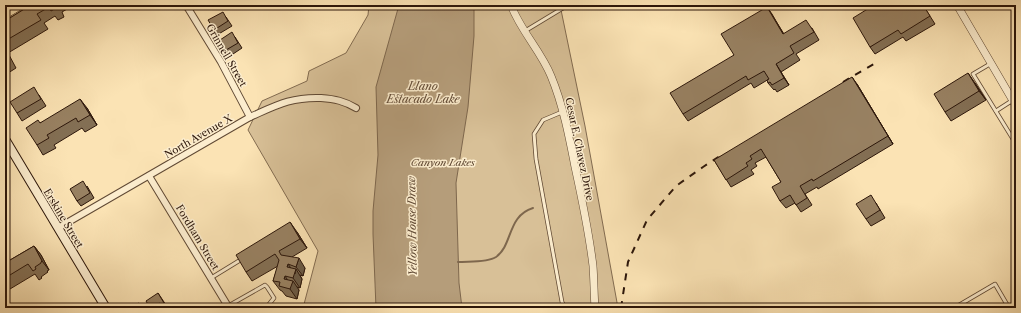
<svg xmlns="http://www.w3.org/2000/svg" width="1021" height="313" viewBox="0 0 1021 313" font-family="'Libre Caslon Text',serif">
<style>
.green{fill:#d8c097;stroke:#826b50}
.water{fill:#b59d7a;stroke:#7e674d}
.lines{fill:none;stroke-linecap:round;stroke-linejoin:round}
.stream{stroke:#7e674d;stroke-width:2}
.service-casing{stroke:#604934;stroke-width:4.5}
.minor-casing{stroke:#604934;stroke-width:8}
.tertiary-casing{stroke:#604934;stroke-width:8}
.secondary-casing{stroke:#2c160a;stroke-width:10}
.primary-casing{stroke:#2c160a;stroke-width:10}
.service{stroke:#fcedce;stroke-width:3}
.minor{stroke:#fcedce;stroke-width:6}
.tertiary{stroke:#fcedce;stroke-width:7}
.secondary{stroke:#fcedce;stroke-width:8}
.primary{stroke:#fbe3b4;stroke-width:9}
.rail{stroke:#2c160a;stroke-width:2;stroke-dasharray:7 7;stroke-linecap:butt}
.wall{fill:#836f54;stroke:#2c160a}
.shaded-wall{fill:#6a5a45;stroke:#2c160a}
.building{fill:#988162;stroke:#2c160a}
.labels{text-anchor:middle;stroke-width:3;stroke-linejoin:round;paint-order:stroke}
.street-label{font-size:10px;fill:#2c160a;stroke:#fcedce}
.park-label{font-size:10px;font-style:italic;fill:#604934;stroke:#fcedce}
.water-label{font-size:11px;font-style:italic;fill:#634c37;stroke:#fcedce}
</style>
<rect width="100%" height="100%" fill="#fbe3b4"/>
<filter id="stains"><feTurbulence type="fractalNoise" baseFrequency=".005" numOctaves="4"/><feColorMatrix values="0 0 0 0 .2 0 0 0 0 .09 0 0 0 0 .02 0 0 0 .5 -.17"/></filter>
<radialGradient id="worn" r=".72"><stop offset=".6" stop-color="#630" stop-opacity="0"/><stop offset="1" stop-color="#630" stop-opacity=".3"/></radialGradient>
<path class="green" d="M369,5H560L585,126L618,308H303L318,251L248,130L262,101L307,81L309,71L346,53L368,15Z"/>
<path class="water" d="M399,5H474V36L468,107L456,183L459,283L462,308H376L373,234V211L378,155L376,87Z"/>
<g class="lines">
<path class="stream" d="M458,262C468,261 487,263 496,257C513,245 507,216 533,208"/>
<g class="service-casing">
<g id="service">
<path d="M525,31L568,5"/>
<path d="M990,64L973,74L1016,144"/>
<path d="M996,111L1013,100"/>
<path d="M562,112L543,120L534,134L536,159L562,302L565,308"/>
<path d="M211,278L242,259"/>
<path d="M228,306L265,285L267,287L274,298L266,308"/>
<path d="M954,308L995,284L1009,308"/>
</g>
</g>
<g class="minor-casing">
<g id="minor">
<path d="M186,5L221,62L250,117"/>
<path d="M149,176L229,308"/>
<path d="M58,228L250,117C277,105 291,97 321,98C335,99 344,101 356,108"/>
</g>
</g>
<g class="tertiary-casing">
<g id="tertiary">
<path d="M511,5C520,30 541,51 551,76C563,105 569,136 575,167C582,199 589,233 593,266C594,280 594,294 595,308"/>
<path d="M957,5L1016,106"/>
</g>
</g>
<g class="secondary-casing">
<path id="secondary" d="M5,139L106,308"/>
</g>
<g class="primary-casing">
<path id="primary" d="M5,14L20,5"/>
</g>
<use href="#service" class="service"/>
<use href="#minor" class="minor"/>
<use href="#tertiary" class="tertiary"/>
<use href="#secondary" class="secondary"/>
<use href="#primary" class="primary"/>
<g class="rail">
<path d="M843,82L879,61"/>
<path d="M621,308L628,262L647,220L676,186L703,167L723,154"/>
</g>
</g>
<g class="wall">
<path d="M24,5H74L62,12L64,17L58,20L55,16L44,23L48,29L8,53L16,68L5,75V21L26,8Z"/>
<path d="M923,5L935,24L906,41L903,37L875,54L870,47Z"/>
<path d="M767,7L784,34L812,28L819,40L796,54L800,60L781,72L789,85L777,92L775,89L774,90L768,83L769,79L754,88L751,83L688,121L683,114L734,55Z"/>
<path d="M226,17L232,26L217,35L214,30Z"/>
<path d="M235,37L242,48L230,56L226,50Z"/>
<path d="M975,83L986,100L951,121L945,112Z"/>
<path d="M857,84L893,144L818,189L817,187L805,194L812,205L801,212L795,203L786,208L780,201L781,182L766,157L755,163L757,166L751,170L754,174L731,187L714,160Z"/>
<path d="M39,95L46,106L22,121L17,113Z"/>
<path d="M87,108L97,125L85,132L82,128L54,145L56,148L43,155L37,145L40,123Z"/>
<path d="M87,186L94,198L81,206L77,201Z"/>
<path d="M876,203L885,218L871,226L866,219Z"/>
<path d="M297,232L307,248L292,257L305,268L303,276L300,275L302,279L300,288L297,287L299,290L297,299L286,296L282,291L280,290L273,281L278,266L252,281L246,272Z"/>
<path d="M34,246L41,255L49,270L47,271L48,272L41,277L42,278L39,280L35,274L5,292V263Z"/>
<path d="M158,293L168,308H150Z"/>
</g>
<g class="shaded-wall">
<path d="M767,7L772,14L788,42L783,34Z"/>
<path d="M776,64L781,72L789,85L784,78Z"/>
<path d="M968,73L975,83L986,100L979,91Z"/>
<path d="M852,77L857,84L893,144L888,136Z"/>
<path d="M80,99L87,108L97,125L90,115Z"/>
<path d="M290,222L297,232L307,248L300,239Z"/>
<path d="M34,246L41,255L49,270L42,261Z"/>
<path d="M299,258L305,268L303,276L296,267Z"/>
<path d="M288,264L295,274L296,269L302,279L300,288L293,278L287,267Z"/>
<path d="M285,276L291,285L293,281L299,290L297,299L290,289L284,279Z"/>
</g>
<g class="building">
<path d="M24,5H56L58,7L51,11L49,7L37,14L41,20L5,41V21L26,8Z"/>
<path d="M874,5H923L930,16L901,34L898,30L870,47L853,18Z"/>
<path d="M767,7L783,34L806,20L814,32L790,46L794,53L776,64L784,78L772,85L770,82L768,83L767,80L769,79L764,71L748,80L746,76L683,114L670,93L734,55L721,34Z"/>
<path d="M223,12L228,21L214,30L208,20Z"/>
<path d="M232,32L238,43L226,50L220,40Z"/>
<path d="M5,50L10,58L5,61Z"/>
<path d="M968,73L979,91L945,112L934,94Z"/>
<path d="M852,77L888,136L813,181L812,179L800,186L807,198L796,205L790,195L780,201L772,187L781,182L761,149L750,156L752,159L746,163L748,166L726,180L714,160Z"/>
<path d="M34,87L41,99L17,113L10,102Z"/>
<path d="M80,99L90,115L78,122L76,118L47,135L49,138L37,145L26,128L38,120L40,123Z"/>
<path d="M83,181L90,193L77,201L70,189Z"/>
<path d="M871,195L880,210L866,219L856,204Z"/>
<path d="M290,222L300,239L279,251L281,255L299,258L296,267L288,264L287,267L296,269L293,278L285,276L284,279L293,281L290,289L279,286L280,282L273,281L279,260L275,254L246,272L236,255Z"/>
<path d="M34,246L42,261L41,262V263L35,267L36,269L33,271L28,264L5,278V263Z"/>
<path d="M158,293L164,303L161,305L160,303L152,308H150L146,301Z"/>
<path d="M139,303L143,308H130Z"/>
<path d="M998,304L1000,308H992Z"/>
</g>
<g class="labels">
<g class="street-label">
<text transform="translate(227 55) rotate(60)" y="4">Grinnell Street</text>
<text transform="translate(198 136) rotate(-30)" y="4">North Avenue X</text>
<text transform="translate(580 149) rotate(78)" y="4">Cesar E. Chavez Drive</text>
<text transform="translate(64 218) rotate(59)" y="4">Erskine Street</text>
<text transform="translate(198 237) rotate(59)" y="4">Fordham Street</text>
</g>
<g class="park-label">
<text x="443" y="166">Canyon Lakes</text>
</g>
<g class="water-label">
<text x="423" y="90">Llano<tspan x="423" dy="13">Estacado Lake</tspan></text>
<text transform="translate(412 226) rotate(-91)" y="4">Yellow House Draw</text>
</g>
</g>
<rect width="1021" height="313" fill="none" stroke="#fbe3b4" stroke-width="20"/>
<rect x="6" y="6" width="1009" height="301" fill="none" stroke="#2c160a" stroke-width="2"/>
<rect x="10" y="10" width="1001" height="293" fill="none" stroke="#2c160a"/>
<rect width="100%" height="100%" filter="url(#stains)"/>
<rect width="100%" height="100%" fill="url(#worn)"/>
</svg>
